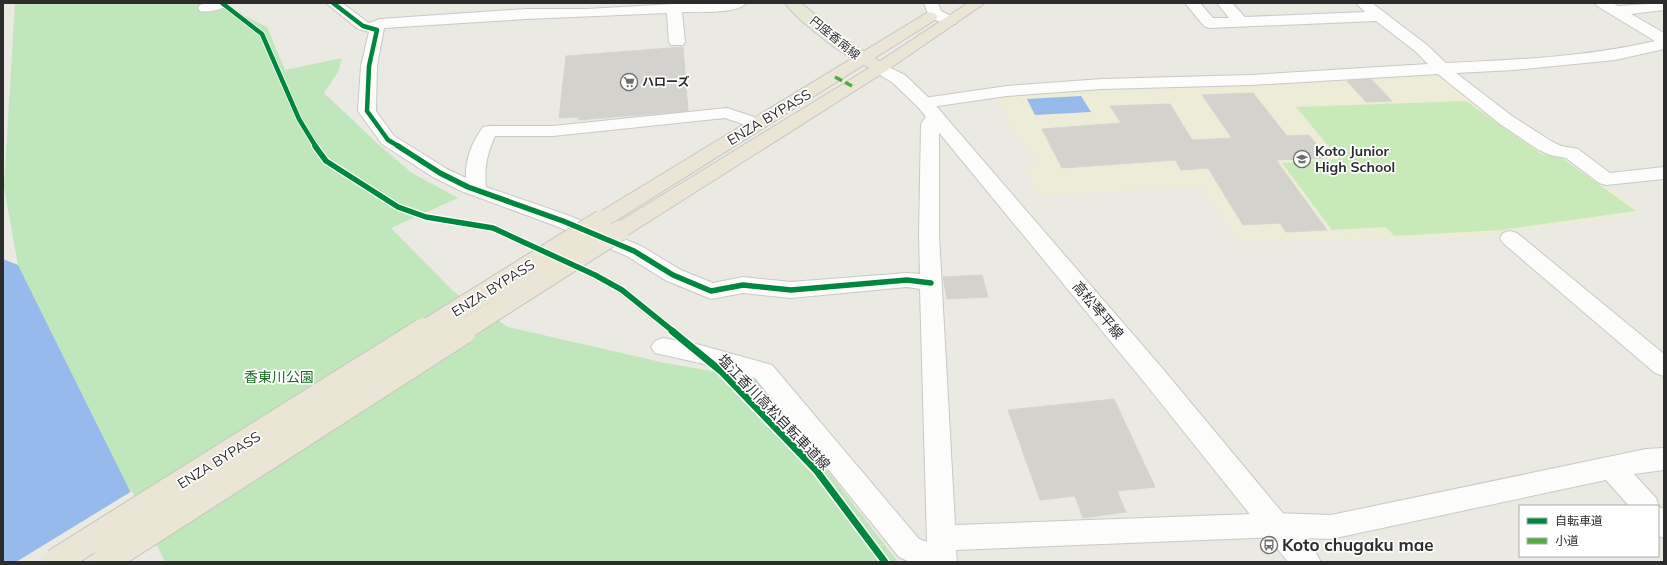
<svg xmlns="http://www.w3.org/2000/svg" width="1667" height="565" viewBox="0 0 1667 565" font-family="Mulish,'Noto Sans JP',sans-serif">
<style>
.education{fill:#edecd7}
.green{fill:#c0e6bb}
.pitch{fill:#c8eab9}
.water{fill:#96baec}
.pier{fill:#eae9e2}
.building{fill:#d3d2cd;stroke:#d5d5ce}
.lines{fill:none;stroke-linecap:round;stroke-linejoin:round}
.street-casing{stroke:#c8c8c7;stroke-width:2}
.secondary-casing{stroke:#c8c8c7;stroke-width:2}
.primary-casing{stroke:#c6c5c2;stroke-width:2}
.highway-casing{stroke:#c6c5c2;stroke-width:2}
.street{fill:#fcfcfb;fill-rule:evenodd}
.secondary{fill:#fcfcfb;fill-rule:evenodd}
.primary{fill:#e6e7d4;fill-rule:evenodd}
.highway{fill:#eae5d4;fill-rule:evenodd}
.highway-bridge-far1-casing{stroke:#c6c5c2;stroke-width:22;stroke-linecap:butt}
.highway-bridge-casing{stroke:#c6c5c2;stroke-width:28;stroke-linecap:butt}
.highway-bridge-far1{stroke:#eae5d4;stroke-width:20}
.highway-bridge{stroke:#eae5d4;stroke-width:26}
.quiet{stroke:#54ab44;stroke-width:3.5;stroke-dasharray:8 3.5;stroke-linecap:butt}
.cycleway-far2-casing{stroke:#fff;stroke-width:6}
.cycleway-far1-casing{stroke:#fff;stroke-width:8}
.cycleway-casing{stroke:#fff;stroke-width:10}
.cycleway-far2{stroke:#00873e;stroke-width:4.5}
.cycleway-far1{stroke:#00873e;stroke-width:5.5}
.cycleway{stroke:#00873e;stroke-width:7}
.labels{text-anchor:middle;stroke-width:3.5;stroke-linejoin:round;paint-order:stroke}
.far-street-label{font-size:12px;fill:#2c2c2c;stroke:#fff}
.far-poi-label{font-size:12px;font-weight:bold;fill:#2c2c2c;stroke:#fff;text-anchor:start}
.street-label{font-size:14px;fill:#2c2c2c;stroke:#fff}
.poi-label{font-size:14px;font-weight:bold;fill:#2c2c2c;stroke:#fff;text-anchor:start}
.park-label{font-size:14px;fill:#1a6b23;stroke:#fff}
.near-poi-label{font-size:17px;font-weight:bold;fill:#2c2c2c;stroke:#fff;text-anchor:start}
</style>
<rect width="100%" height="100%" fill="#eae9e2"/>
<path class="education" d="M1438,70L1565,156L1642,212L1620,217L1469,237L1238,241L1201,187L1037,196L1026,168L1038,163L1009,123L997,96Z"/>
<path class="green" d="M15,3H227L245,16L267,27L285,70L342,58L338,72L324,93L378,144L412,173L458,198L391,228L454,292L508,327L665,363L757,379L898,562H165L18,265L4,187Z"/>
<path class="pitch" d="M1466,101L1541,154L1562,158L1636,211L1501,230L1394,236L1386,227L1332,230L1282,163L1339,159L1296,107Z"/>
<g class="water">
<path d="M1081,96L1091,112L1035,115L1027,99Z"/>
<path d="M3,259L18,265L132,495L136,562H3Z"/>
</g>
<path class="pier" d="M132,491L134,495L138,562H16Z"/>
<g class="building">
<path d="M683,47L688,111L578,120L579,117L559,118L566,56Z"/>
<path d="M1371,79L1392,101L1366,102L1347,81Z"/>
<path d="M1253,93L1287,136L1309,135L1327,158L1276,160L1327,230L1286,232L1280,223L1243,225L1208,168L1181,170L1175,160L1062,168L1042,129L1121,123L1110,106L1170,104L1192,140L1232,138L1202,95Z"/>
<path d="M982,275L988,297L947,299L943,277Z"/>
<path d="M1114,399L1155,487L1117,491L1126,512L1083,518L1075,496L1040,500L1008,410Z"/>
</g>
<g class="lines">
<g class="street-casing">
<g id="street">
<path d="M206,3H228C224,10 207,13 200,11L198,8L200,5Z"/>
<path d="M326,3H342L369,23L380,19L526,9H587L690,3H746C739,14 695,12 682,12L685,42L683,45H671L669,42L667,13L526,19L384,28L377,66L376,111L394,136L447,169L466,178C465,160 472,142 483,127L489,126H553L727,108L763,120L766,124L763,128L757,129L725,118L553,136H495C487,154 484,168 486,187L570,216L641,246L681,270L713,283L743,277L791,282L907,273L920,274L919,235L921,124L929,112L935,111L941,112L944,116L939,124V235L955,525L1276,513L1331,515L1646,449L1664,448V470L1634,474L1656,498L1659,507L1664,509V538L1658,536V506H1629L1606,480L1331,539L1276,537L956,550L957,562H910L899,557L755,378L700,363L655,353L651,347L655,341L663,338L700,345L772,365L919,539L927,542L920,289L907,287L791,298L743,293L711,299L665,280L627,256L556,226L461,191L433,177L382,144L358,111L361,66L369,32L358,29Z"/>
<path d="M1185,3H1200L1213,18H1229L1217,3H1232L1245,17L1365,12L1356,3H1372L1427,45L1446,63C1516,60 1586,57 1655,41L1597,6L1595,3H1613L1618,6L1664,3V10L1631,14L1664,33V49L1615,60L1514,70L1456,73L1512,116L1551,141L1561,146L1578,149L1610,173L1664,167V179L1606,185L1599,183L1566,158L1550,155L1537,149L1500,124L1438,74L1251,85L1102,89L1007,96L924,108L918,107L915,103L918,99L924,98L1007,86L1102,79L1251,75L1428,64L1415,51L1376,21L1209,28L1204,26Z"/>
<path d="M1510,231L1517,233L1664,354V376L1655,373L1503,243L1500,238L1503,233Z"/>
</g>
</g>
<g class="secondary-casing">
<g id="secondary">
<path d="M924,3H938L941,11L955,18L958,21L955,24H945L929,17Z"/>
<path d="M880,63L905,75L930,99L1162,368L1316,553L1321,562H1288L1144,382L918,107L893,83L874,71L872,68L874,65Z"/>
</g>
</g>
<g class="primary-casing">
<path id="primary" d="M785,3H801L851,44L886,65L888,68L886,71C866,76 796,20 785,3Z"/>
</g>
<g class="highway-casing">
<g id="highway">
<path d="M968,3H985L886,71L626,236L619,238L612,236L609,231L612,226L874,65Z"/>
<path d="M930,12L935,14L938,17L935,20L609,225L602,226L595,225L592,220L595,215L925,14Z"/>
</g>
</g>
<use href="#street" class="street"/>
<use href="#secondary" class="secondary"/>
<use href="#primary" class="primary"/>
<use href="#highway" class="highway"/>
<g class="highway-bridge-far1-casing">
<g id="highway-bridge-far1">
<path d="M422,332L602,220"/>
<path d="M461,332L619,231"/>
</g>
</g>
<g class="highway-bridge-casing">
<g id="highway-bridge">
<path d="M55,562L424,331"/>
<path d="M104,562L463,331"/>
</g>
</g>
<use href="#highway-bridge-far1" class="highway-bridge-far1"/>
<use href="#highway-bridge" class="highway-bridge"/>
<path class="quiet" d="M835,77L852,86"/>
<g class="cycleway-far2-casing">
<g id="cycleway-far2">
<path d="M222,3L262,34L299,119L316,147"/>
<path d="M333,3L363,26L377,30L369,66L367,111L388,140L400,147"/>
</g>
</g>
<g class="cycleway-far1-casing">
<g id="cycleway-far1">
<path d="M315,146L326,161L398,207L426,217L493,228L595,275L622,290L674,332"/>
<path d="M398,146L440,173L468,187L563,221L634,251L673,275L711,291L743,285L791,290L907,280L931,283"/>
</g>
</g>
<g class="cycleway-casing">
<path id="cycleway" d="M672,331L722,372L816,470L885,562"/>
</g>
<use href="#cycleway-far2" class="cycleway-far2"/>
<use href="#cycleway-far1" class="cycleway-far1"/>
<use href="#cycleway" class="cycleway"/>
</g>
<defs>
<g id="supermarket-ring" transform="scale(0.9)"><circle r="9.5" fill="#fff" stroke="#6e6e6c" stroke-width="1.5"/><path d="M-6-5.5h2.5l.6 2H6L4.5 2H-2.5L-4.4-4H-6ZM-1.5 3.2a1.3 1.3 0 1 0 .1 0ZM3 3.2a1.3 1.3 0 1 0 .1 0Z" fill="#6e6e6c"/></g>
<g id="school-ring" transform="scale(0.9)"><circle r="9.5" fill="#fff" stroke="#6e6e6c" stroke-width="1.5"/><path d="M0-5L7-2L0 1L-7-2ZM-4 1L0 2.5L4 1V4Q0 6-4 4Z" fill="#6e6e6c"/></g>
<g id="bus-ring" transform="scale(0.9)"><circle r="9.5" fill="#fff" stroke="#6e6e6c" stroke-width="1.5"/><path d="M-5-6H5V4H4V6H2V4H-2V6H-4V4H-5ZM-3.5-4V0h7V-4ZM-3.5 1.2v1.5H-2V1.2ZM2 1.2v1.5H3.5V1.2Z" fill="#6e6e6c"/></g>
</defs>
<g fill-rule="evenodd">
<use href="#supermarket-ring" x="629" y="82"/>
<use href="#school-ring" x="1302" y="159"/>
<use href="#bus-ring" x="1269" y="545"/>
</g>
<g class="labels">
<g class="far-street-label">
<text transform="translate(835 38) rotate(39)" y="4">円座香南線</text>
</g>
<g class="far-poi-label">
<text x="642" y="86">ハローズ</text>
</g>
<g class="street-label">
<text transform="translate(769 117) rotate(-31)" y="5">ENZA BYPASS</text>
<text transform="translate(493 288) rotate(-32)" y="5">ENZA BYPASS</text>
<text transform="translate(1098 310) rotate(50)" y="5">高松琴平線</text>
<text transform="translate(774 412) rotate(46)" y="5">塩江香川高松自転車道線</text>
<text transform="translate(219 460) rotate(-32)" y="5">ENZA BYPASS</text>
</g>
<g class="poi-label">
<text x="1315" y="156">Koto Junior<tspan x="1315" dy="16">High School</tspan></text>
</g>
<g class="park-label">
<text x="279" y="382">香東川公園</text>
</g>
<g class="near-poi-label">
<text x="1282" y="551">Koto chugaku mae</text>
</g>
</g>
<rect width="1667" height="565" fill="none" stroke="#2c2c2c" stroke-width="8"/>
<rect x="1519" y="505" width="140" height="52" fill="#ffffff" stroke="#ababab"/>
<rect x="1527" y="518" width="20" height="6" fill="#00873e" stroke="#ababab"/>
<text x="1555" y="525" font-size="12" fill="#2c2c2c">自転車道</text>
<rect x="1527" y="538" width="20" height="6" fill="#54ab44" stroke="#ababab"/>
<text x="1555" y="545" font-size="12" fill="#2c2c2c">小道</text>
</svg>
